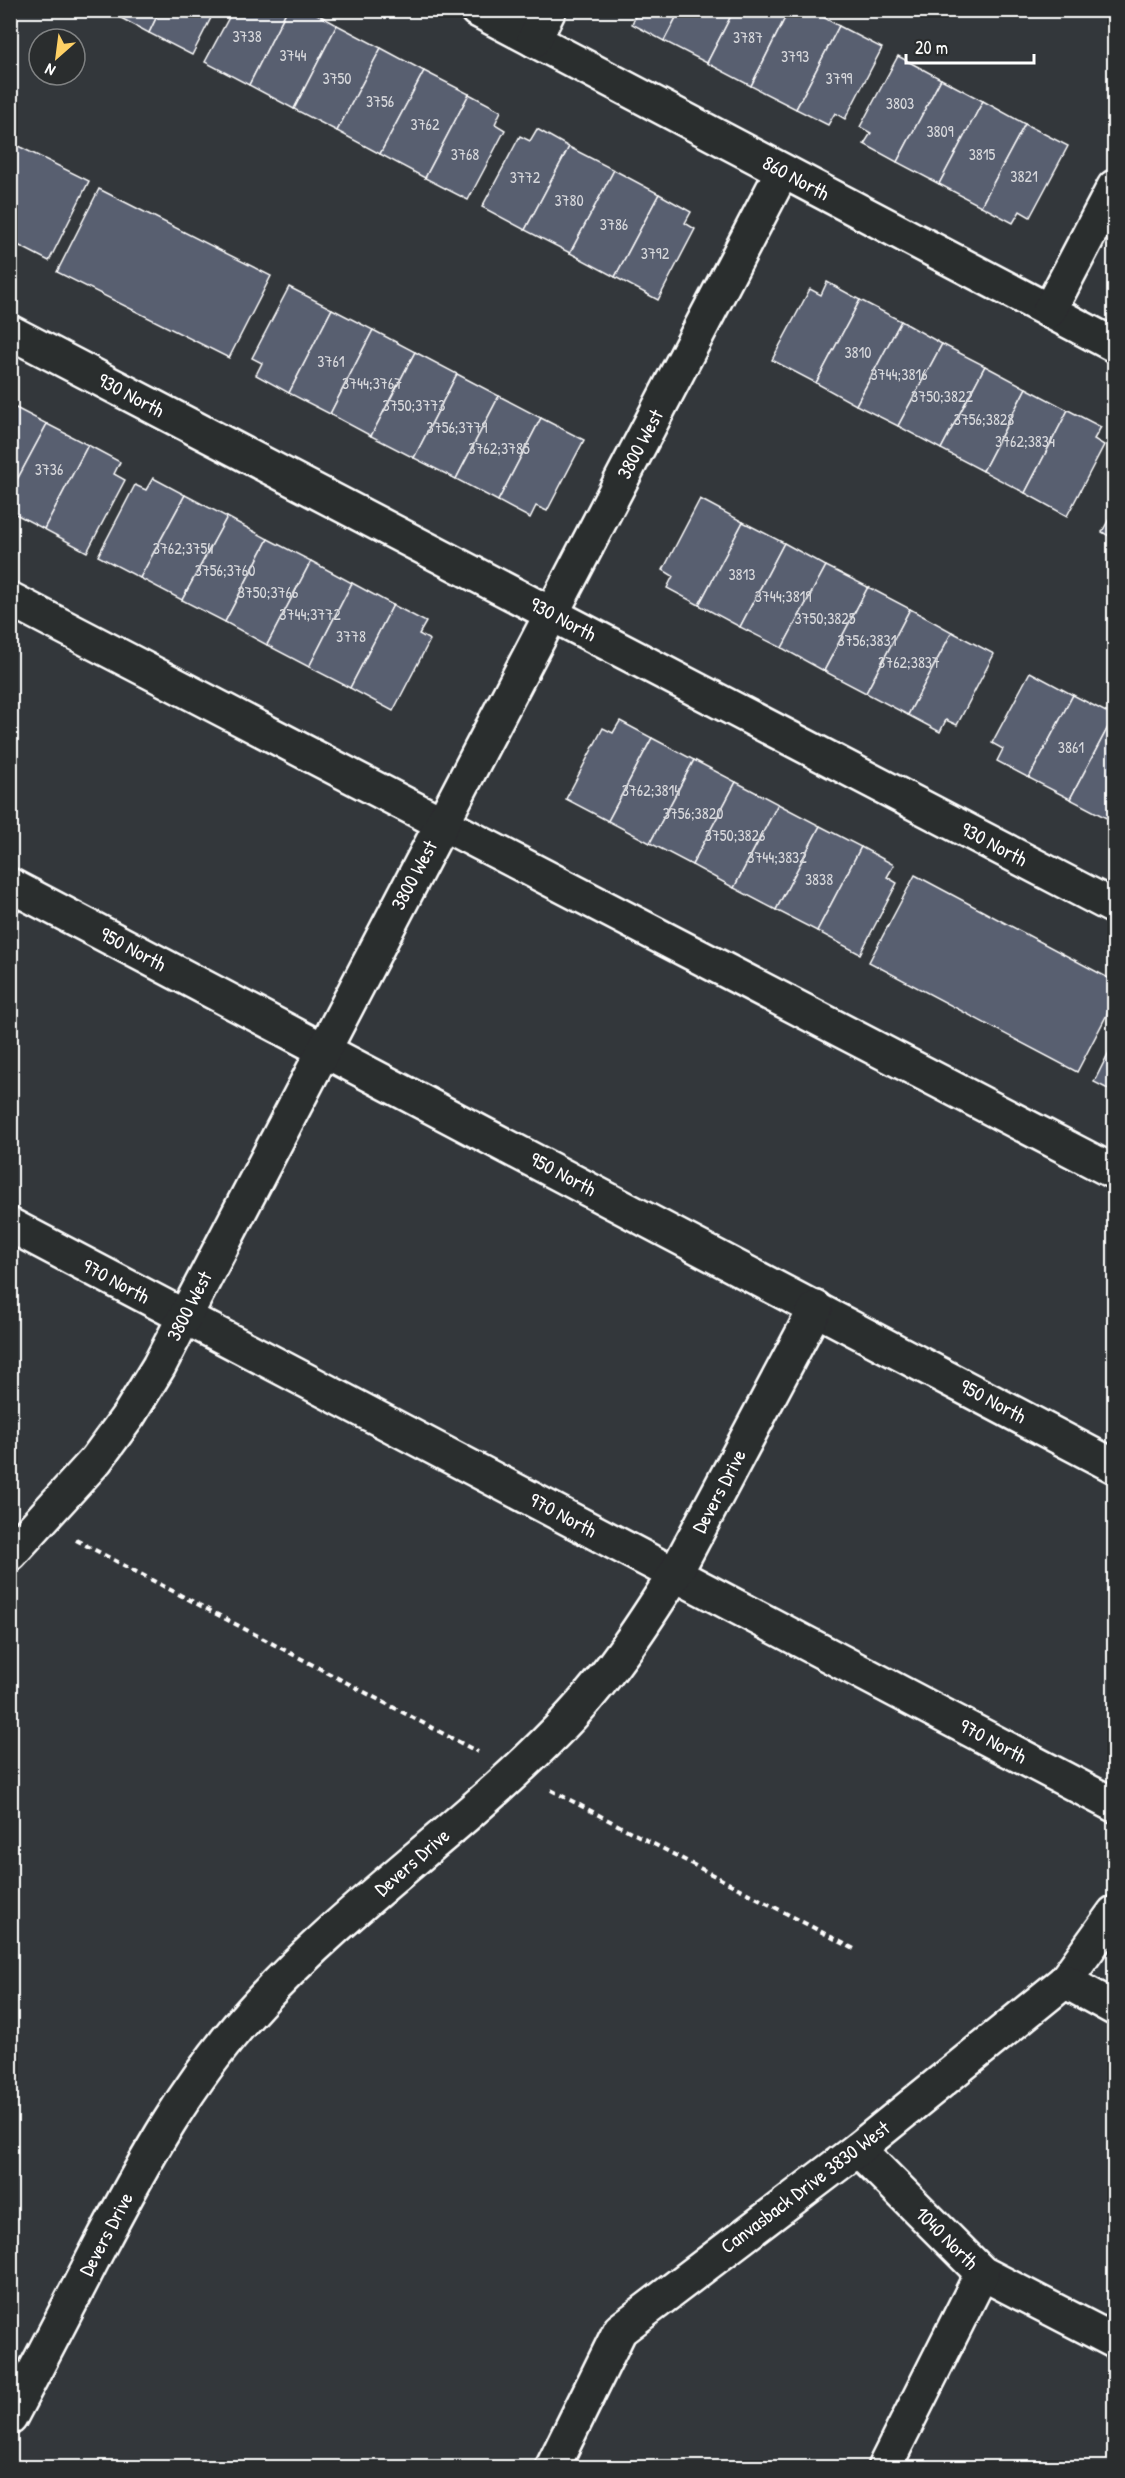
<svg xmlns="http://www.w3.org/2000/svg" width="1125" height="2478" viewBox="0 0 1125 2478" font-family="'Patrick Hand',sans-serif">
<style>
.building{fill:#595e70;stroke:#fff;stroke-width:1.5}
.lines{fill:none;stroke-linecap:round;stroke-linejoin:round}
.minor-casing{stroke:#fff;stroke-width:38}
.path{stroke:#fff;stroke-width:4;stroke-dasharray:6 4.5;stroke-linecap:butt}
.minor{stroke:#2a2d2e;stroke-width:33}
.labels{text-anchor:middle;stroke-width:4.5;stroke-linejoin:round;paint-order:stroke}
.number-label{font-size:16px;fill:#d6d7db}
.street-label{font-size:20px;fill:#fff;stroke:#2a2d2e}
</style>
<rect width="100%" height="100%" fill="#33373b"/>
<filter id="ink" filterUnits="userSpaceOnUse"><feTurbulence type="fractalNoise" baseFrequency=".0167" numOctaves="2"/><feDisplacementMap in="SourceGraphic" scale="12" xChannelSelector="R" yChannelSelector="G"/><feConvolveMatrix kernelMatrix="1 2 1 2 8 2 1 2 1" color-interpolation-filters="sRGB"/></filter>
<g filter="url(#ink)">
<g class="building">
<path d="M106,10H160L149,33Z"/>
<path d="M160,10H215L192,55L149,33Z"/>
<path d="M233,10H287L249,85L205,62Z"/>
<path d="M287,10H310L337,25L294,109L249,85Z"/>
<path d="M635,10H680L664,41L632,24L637,12Z"/>
<path d="M680,10H734L707,63L664,41Z"/>
<path d="M734,10H789L751,86L707,63Z"/>
<path d="M789,10H811L839,26L796,109L751,86Z"/>
<path d="M337,25L381,48L337,131L294,109Z"/>
<path d="M839,26L882,48L845,119L835,113L828,125L796,109Z"/>
<path d="M381,48L424,71L380,154L337,131Z"/>
<path d="M898,56L941,79L897,162L864,144L871,133L860,127Z"/>
<path d="M424,71L469,94L425,178L380,154Z"/>
<path d="M941,79L983,101L939,184L897,162Z"/>
<path d="M469,94L501,111L495,124L505,130L468,200L425,178Z"/>
<path d="M983,101L1025,124L981,206L939,184Z"/>
<path d="M1025,124L1068,146L1030,217L1020,211L1013,223L981,206Z"/>
<path d="M537,129L569,147L525,230L482,207L520,136L530,141Z"/>
<path d="M10,142L89,181L49,261L10,241Z"/>
<path d="M569,147L614,170L570,253L525,230Z"/>
<path d="M614,170L659,194L615,277L570,253Z"/>
<path d="M99,189L271,276L229,358L57,272Z"/>
<path d="M659,194L691,212L685,223L695,229L658,300L615,277Z"/>
<path d="M827,282L860,300L816,383L772,360L810,289L821,295Z"/>
<path d="M289,287L332,309L289,393L256,375L262,363L252,358Z"/>
<path d="M860,300L901,321L856,405L816,383Z"/>
<path d="M332,309L373,330L330,414L289,393Z"/>
<path d="M901,321L942,344L898,426L856,405Z"/>
<path d="M373,330L415,352L371,436L330,414Z"/>
<path d="M942,344L985,366L941,449L898,426Z"/>
<path d="M415,352L457,374L414,458L371,436Z"/>
<path d="M985,366L1026,388L983,471L941,449Z"/>
<path d="M457,374L499,396L456,479L414,458Z"/>
<path d="M1026,388L1068,410L1025,493L983,471Z"/>
<path d="M499,396L541,418L498,501L456,479Z"/>
<path d="M10,405L47,424L10,493Z"/>
<path d="M1068,410L1101,427L1094,439L1104,445L1067,516L1025,493Z"/>
<path d="M541,418L584,440L547,511L536,506L530,518L498,501Z"/>
<path d="M47,424L88,445L44,529L10,511V493Z"/>
<path d="M88,445L120,462L114,474L125,480L87,552L44,529Z"/>
<path d="M153,478L185,495L140,578L98,556L135,485L146,490Z"/>
<path d="M185,495L227,517L182,600L140,578Z"/>
<path d="M700,499L743,522L699,605L667,588L673,576L663,570Z"/>
<path d="M1114,510V539L1102,532Z"/>
<path d="M227,517L268,539L225,622L182,600Z"/>
<path d="M743,522L784,543L740,627L699,605Z"/>
<path d="M268,539L311,561L267,645L225,622Z"/>
<path d="M784,543L826,566L782,648L740,627Z"/>
<path d="M311,561L352,583L309,667L267,645Z"/>
<path d="M826,566L868,587L824,671L782,648Z"/>
<path d="M352,583L393,605L350,688L309,667Z"/>
<path d="M868,587L910,609L866,693L824,671Z"/>
<path d="M393,605L426,622L419,634L430,640L393,711L350,688Z"/>
<path d="M910,609L952,632L908,715L866,693Z"/>
<path d="M952,632L994,654L957,725L946,720L940,732L908,715Z"/>
<path d="M1030,672L1073,695L1029,778L997,761L1003,749L992,743Z"/>
<path d="M1073,695L1114,716L1070,799L1029,778Z"/>
<path d="M1114,716V816L1112,821L1070,799Z"/>
<path d="M620,721L652,738L608,821L566,799L603,728L613,733Z"/>
<path d="M652,738L694,760L650,843L608,821Z"/>
<path d="M694,760L736,782L692,865L650,843Z"/>
<path d="M736,782L778,804L734,888L692,865Z"/>
<path d="M778,804L820,826L776,910L734,888Z"/>
<path d="M820,826L861,847L817,931L776,910Z"/>
<path d="M861,847L894,865L887,877L897,883L860,954L817,931Z"/>
<path d="M915,875L1114,981V1001L1077,1072L869,962Z"/>
<path d="M1114,1042V1092L1094,1082Z"/>
</g>
<g class="lines">
<g class="minor-casing">
<g id="minor">
<path d="M477,10L1114,345"/>
<path d="M534,40L549,10"/>
<path d="M1049,311L1114,187"/>
<path d="M10,332L1114,907"/>
<path d="M10,599L1114,1172"/>
<path d="M10,885L1114,1466"/>
<path d="M10,1225L1114,1805"/>
<path d="M10,1554L96,1460L129,1415L159,1366L782,172"/>
<path d="M1065,1981L1114,1913"/>
<path d="M858,2149L982,2273L1114,2341"/>
<path d="M10,2418C39,2363 68,2308 96,2253C143,2163 189,2078 259,2003C355,1898 476,1819 572,1715C612,1672 644,1623 675,1574L816,1308"/>
<path d="M552,2468L620,2330L858,2149L1065,1981L1114,2008"/>
<path d="M884,2468L982,2273"/>
</g>
</g>
<g class="path">
<path d="M76,1540L478,1752"/>
<path d="M551,1790L856,1950"/>
</g>
<use href="#minor" class="minor"/>
</g>
</g>
<g class="labels">
<g class="number-label">
<text x="247" y="42">3738</text>
<text x="748" y="43">3787</text>
<text x="293" y="61">3744</text>
<text x="795" y="62">3793</text>
<text x="337" y="84">3750</text>
<text x="839" y="84">3799</text>
<text x="380" y="107">3756</text>
<text x="900" y="109">3803</text>
<text x="425" y="130">3762</text>
<text x="940" y="137">3809</text>
<text x="465" y="160">3768</text>
<text x="982" y="160">3815</text>
<text x="1024" y="182">3821</text>
<text x="525" y="183">3772</text>
<text x="569" y="206">3780</text>
<text x="614" y="230">3786</text>
<text x="655" y="259">3792</text>
<text x="858" y="358">3810</text>
<text x="331" y="367">3761</text>
<text x="899" y="380">3744;3816</text>
<text x="372" y="389">3744;3767</text>
<text x="942" y="402">3750;3822</text>
<text x="414" y="411">3750;3773</text>
<text x="984" y="425">3756;3828</text>
<text x="457" y="433">3756;3779</text>
<text x="1025" y="447">3762;3834</text>
<text x="499" y="454">3762;3785</text>
<text x="49" y="475">3736</text>
<text x="183" y="554">3762;3754</text>
<text x="225" y="576">3756;3760</text>
<text x="742" y="580">3813</text>
<text x="268" y="598">3750;3766</text>
<text x="783" y="602">3744;3819</text>
<text x="310" y="620">3744;3772</text>
<text x="825" y="624">3750;3825</text>
<text x="351" y="642">3778</text>
<text x="867" y="646">3756;3831</text>
<text x="909" y="668">3762;3837</text>
<text x="1071" y="753">3861</text>
<text x="651" y="796">3762;3814</text>
<text x="693" y="819">3756;3820</text>
<text x="735" y="841">3750;3826</text>
<text x="777" y="863">3744;3832</text>
<text x="819" y="885">3838</text>
</g>
<g class="street-label">
<text transform="translate(796 178) rotate(28)" y="7">860 North</text>
<text transform="translate(131 395) rotate(28)" y="7">930 North</text>
<text transform="translate(640 444) rotate(-62)" y="7">3800 West</text>
<text transform="translate(563 619) rotate(28)" y="7">930 North</text>
<text transform="translate(994 844) rotate(28)" y="7">930 North</text>
<text transform="translate(414 875) rotate(-62)" y="7">3800 West</text>
<text transform="translate(133 949) rotate(28)" y="7">950 North</text>
<text transform="translate(563 1174) rotate(28)" y="7">950 North</text>
<text transform="translate(116 1281) rotate(28)" y="7">970 North</text>
<text transform="translate(189 1306) rotate(-63)" y="7">3800 West</text>
<text transform="translate(993 1401) rotate(28)" y="7">950 North</text>
<text transform="translate(719 1491) rotate(-62)" y="7">Devers Drive</text>
<text transform="translate(563 1515) rotate(28)" y="7">970 North</text>
<text transform="translate(993 1741) rotate(28)" y="7">970 North</text>
<text transform="translate(412 1862) rotate(-41)" y="7">Devers Drive</text>
<text transform="translate(805 2187) rotate(-37)" y="7">Canvasback Drive 3830 West</text>
<text transform="translate(106 2234) rotate(-62)" y="7">Devers Drive</text>
<text transform="translate(947 2238) rotate(45)" y="7">1040 North</text>
</g>
</g>
<rect width="1125" height="2478" fill="none" stroke="#2a2d2e" stroke-width="36"/>
<rect x="18" y="18" width="1089" height="2442" fill="none" stroke="#fff" stroke-width="2" filter="url(#ink)"/>
<g transform="translate(57 57) rotate(208)"><circle r="28" fill="#2a2d2e" stroke="#7f8182" stroke-width="1.5"/>
<path d="M0-4.5L10 22L0 15L-10 22Z" fill="#ffd166"/>
<text y="-9" font-size="16" font-weight="bold" text-anchor="middle" fill="#ffffff">N</text>
</g>
<path d="M906 54v9h128v-9" fill="none" stroke="#ffffff" stroke-width="3"/>
<text x="915" y="54" font-size="18" fill="#ffffff" stroke="#2a2d2e" stroke-width="4.5" paint-order="stroke">20 m</text>
</svg>
